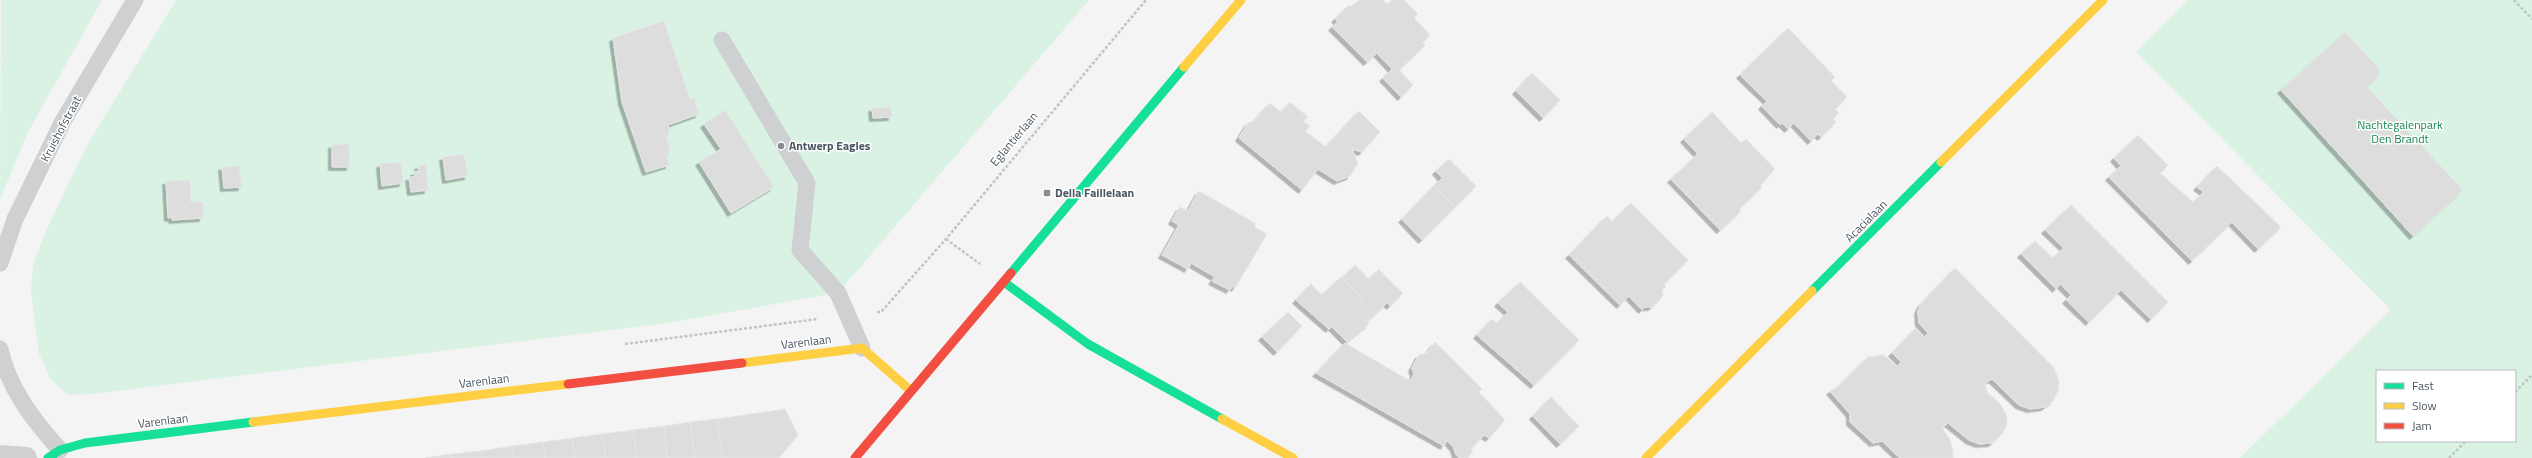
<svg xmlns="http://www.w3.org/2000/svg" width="2532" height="458" viewBox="0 0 2532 458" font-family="'Titillium Web',sans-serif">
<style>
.green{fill:#d9f2e3;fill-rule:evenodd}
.building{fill:#ddddde;stroke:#e5e6e7;filter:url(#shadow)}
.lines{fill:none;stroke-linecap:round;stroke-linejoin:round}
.path{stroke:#bcc7c4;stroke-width:2.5;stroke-dasharray:3 2;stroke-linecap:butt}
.lane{stroke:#ced0d2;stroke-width:17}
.street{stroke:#ced0d2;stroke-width:22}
.fast{stroke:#16e098;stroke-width:9}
.slow{stroke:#ffcf43;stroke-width:9}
.jam{stroke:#f24e42;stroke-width:9}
.poi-dot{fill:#868d94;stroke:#fff;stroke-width:1.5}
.labels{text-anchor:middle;stroke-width:3;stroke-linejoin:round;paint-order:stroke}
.park-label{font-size:12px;fill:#17864f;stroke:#fff}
.street-label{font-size:12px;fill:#4a5661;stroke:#fff}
.poi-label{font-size:12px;font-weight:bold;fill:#4a5661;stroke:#fff;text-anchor:start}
</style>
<defs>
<filter id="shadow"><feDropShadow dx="-3.5" dy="3.5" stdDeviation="0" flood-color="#0004"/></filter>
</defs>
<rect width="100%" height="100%" fill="#f4f4f4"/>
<g class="green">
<path d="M1,0H102L28,132L0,199Z"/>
<path d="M176,0H1089L838,293L667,323L93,394L69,395L51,380L39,354L31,292L33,265L44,235L86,147Z"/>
<path d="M2188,0H2532V458H2240L2391,310L2136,52ZM2377,371H2515V441H2377Z"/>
</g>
<g class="building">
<path d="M1359,0H1383L1387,4L1392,0H1404L1418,14L1414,18L1430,35L1423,42L1425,45L1399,70L1413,85L1401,97L1383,78L1392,69L1377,53L1367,62L1332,27L1338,22L1335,19L1349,5L1351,7Z"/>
<path d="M664,21L690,99L694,98L699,114L668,125L670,132L665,134L671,151L666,152L669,165L646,172L622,102L613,38Z"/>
<path d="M1788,28L1835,77L1831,81L1847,97L1835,109L1839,113L1833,119L1836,122L1821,137L1818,134L1811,141L1794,123L1788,129L1782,123L1780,125L1762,106L1767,101L1740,75Z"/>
<path d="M2344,33L2348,35L2380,70L2379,75L2367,87L2463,190L2413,236L2281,90Z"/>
<path d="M1532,73L1560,100L1543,118L1516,91Z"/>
<path d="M1290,102L1308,117L1303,121L1310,126L1305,131L1326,147L1359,111L1380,132L1362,152L1352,149L1358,163L1350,176L1337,181L1318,169L1302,190L1239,138L1248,123L1254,121L1270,103L1281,112Z"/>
<path d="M891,107L892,117L873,118L872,108Z"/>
<path d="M725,110L774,187L731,213L699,162L721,149L704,124Z"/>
<path d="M1712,112L1741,143L1746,139L1775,169L1760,185L1762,187L1739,209L1741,211L1720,230L1671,179L1698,154L1684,139Z"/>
<path d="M2138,135L2168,165L2160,173L2193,202L2204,192L2197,187L2217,166L2281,227L2258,249L2232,222L2192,261L2109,177L2121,166L2114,158Z"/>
<path d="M349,144L350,167H332V145Z"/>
<path d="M464,154L468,176L446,180L443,157Z"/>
<path d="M1449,159L1476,186L1455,207L1434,186L1442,178L1436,171Z"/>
<path d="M401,162L403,183L382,186L380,164Z"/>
<path d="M426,165L428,190L411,192L409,177H415L414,172L419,171L418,166Z"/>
<path d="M239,166L242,187L224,188L222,167Z"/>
<path d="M190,180L191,202H203V218L172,220V217L168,218L166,181Z"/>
<path d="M1434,186L1455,207L1422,240L1402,219Z"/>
<path d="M1199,191L1256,224L1254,227L1267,234L1235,288L1232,286L1230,290L1212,281L1215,277L1191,263L1188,269L1162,255L1179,225L1172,221L1180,207L1188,211Z"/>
<path d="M1631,203L1688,260L1664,284L1666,286L1662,290L1663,296L1652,307H1645L1642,310L1629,296L1620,305L1569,255L1607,216L1612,222Z"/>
<path d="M2071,205L2168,302L2151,319L2121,290L2089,322L2066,300L2071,295L2060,284L2056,289L2021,254L2035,241L2053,258L2064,248L2045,230Z"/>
<path d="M1355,265L1369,279L1379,269L1384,275L1362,298L1342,278Z"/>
<path d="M1955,268L2054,368L2059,381L2058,391L2053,401L2045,407L2030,409L2019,405L1992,379L1985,383V386L1988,393L2001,405L2007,417L2006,427L2001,435L1992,443L1979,444L1969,440L1948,423L1942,428L1950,440L1953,451V458H1900L1882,441L1873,443L1850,422V414L1830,391L1839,386L1868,357L1883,355L1897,366L1901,362L1892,353L1916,328L1924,337L1928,333L1919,323L1918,311L1921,304Z"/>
<path d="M1384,275L1403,293L1390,306L1387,303L1367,322L1369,324L1347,342L1332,327Z"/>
<path d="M1341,277L1362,298L1329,329L1296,300L1311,284L1322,295Z"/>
<path d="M1520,282L1579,340L1534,385L1477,335L1492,319L1497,323L1508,312L1498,303Z"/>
<path d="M1288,312L1302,326L1277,352L1262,337Z"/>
<path d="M1435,342L1482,389L1479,392L1505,420L1489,438L1484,435L1472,448V453L1468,457L1460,458L1456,455L1454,448L1447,440L1444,446L1316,373L1345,343L1410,381L1414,374L1412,368L1419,355L1427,353Z"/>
<path d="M1551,397L1579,426L1560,444L1533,416Z"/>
<path d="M785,409L798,435L779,458H723L717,419Z"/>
<path d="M717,419L723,458H695L690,422Z"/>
<path d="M690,422L695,458H667L664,426Z"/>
<path d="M664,426L667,458H637L633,430Z"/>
<path d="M633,430L637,458H606L602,434Z"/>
<path d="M602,434L606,458H575L572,438Z"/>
<path d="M572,438L575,458H545L543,442Z"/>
<path d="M543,442L545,458H514L512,446Z"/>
<path d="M512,446L514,458H482L481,451Z"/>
<path d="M481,451L482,458H452L451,454Z"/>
<path d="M451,454L452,458H425Z"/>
</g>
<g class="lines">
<g class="path">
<path d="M2514,0L2532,19"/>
<path d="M946,239L980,264"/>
<path d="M877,312H881L946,239L1146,0"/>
<path d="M625,344L818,319"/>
<path d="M2515,392L2532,375"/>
<path d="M2449,458L2466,441"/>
</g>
<g class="lane">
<path d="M722,40L807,183L800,250L838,293L862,348"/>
<path d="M0,263L15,219L63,121L135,0"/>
<path d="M0,349C8,388 34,421 60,450"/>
</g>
<path class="street" d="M0,456L26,458"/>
<g class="fast">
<path d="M1011,273L1184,67"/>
<path d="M1004,282L1088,344L1222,419"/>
<path d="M1812,291L1941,162"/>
<path d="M48,458L60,450L85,443L253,422"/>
</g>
<g class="slow">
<path d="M1184,67L1241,0"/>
<path d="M1941,162L2103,0"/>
<path d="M742,363L862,348L911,391"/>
<path d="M1222,419L1293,458"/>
<path d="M253,422L568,384"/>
<path d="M1646,458L1812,291"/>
</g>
<g class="jam">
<path d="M568,384L742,363"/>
<path d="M855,458L1011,273"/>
</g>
</g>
<g class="poi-dot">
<circle cx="781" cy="146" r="4"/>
<rect x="1043" y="189" width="8" height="8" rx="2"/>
</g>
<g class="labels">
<g class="park-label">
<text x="2400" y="129">Nachtegalenpark<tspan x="2400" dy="14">Den Brandt</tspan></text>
</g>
<g class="street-label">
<text transform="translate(61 129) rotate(-62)" y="4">Kruishofstraat</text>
<text transform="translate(1014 139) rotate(-50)" y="4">Eglantierlaan</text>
<text transform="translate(1866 221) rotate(-45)" y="4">Acacialaan</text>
<text transform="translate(806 342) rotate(-7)" y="4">Varenlaan</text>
<text transform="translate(484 381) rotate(-7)" y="4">Varenlaan</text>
<text transform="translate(163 421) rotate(-7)" y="4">Varenlaan</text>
</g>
<g class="poi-label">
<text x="789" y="150">Antwerp Eagles</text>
<text x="1055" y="197">Della Faillelaan</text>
</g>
</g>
<rect x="2376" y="370" width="140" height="72" fill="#ffffff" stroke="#b7bbc0"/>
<rect x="2384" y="383" width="20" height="6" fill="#16e098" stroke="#b7bbc0"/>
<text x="2412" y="390" font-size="12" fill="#4a5661">Fast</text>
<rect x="2384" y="403" width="20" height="6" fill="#ffcf43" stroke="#b7bbc0"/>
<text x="2412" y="410" font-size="12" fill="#4a5661">Slow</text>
<rect x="2384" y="423" width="20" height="6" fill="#f24e42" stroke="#b7bbc0"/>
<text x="2412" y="430" font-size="12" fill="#4a5661">Jam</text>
</svg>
